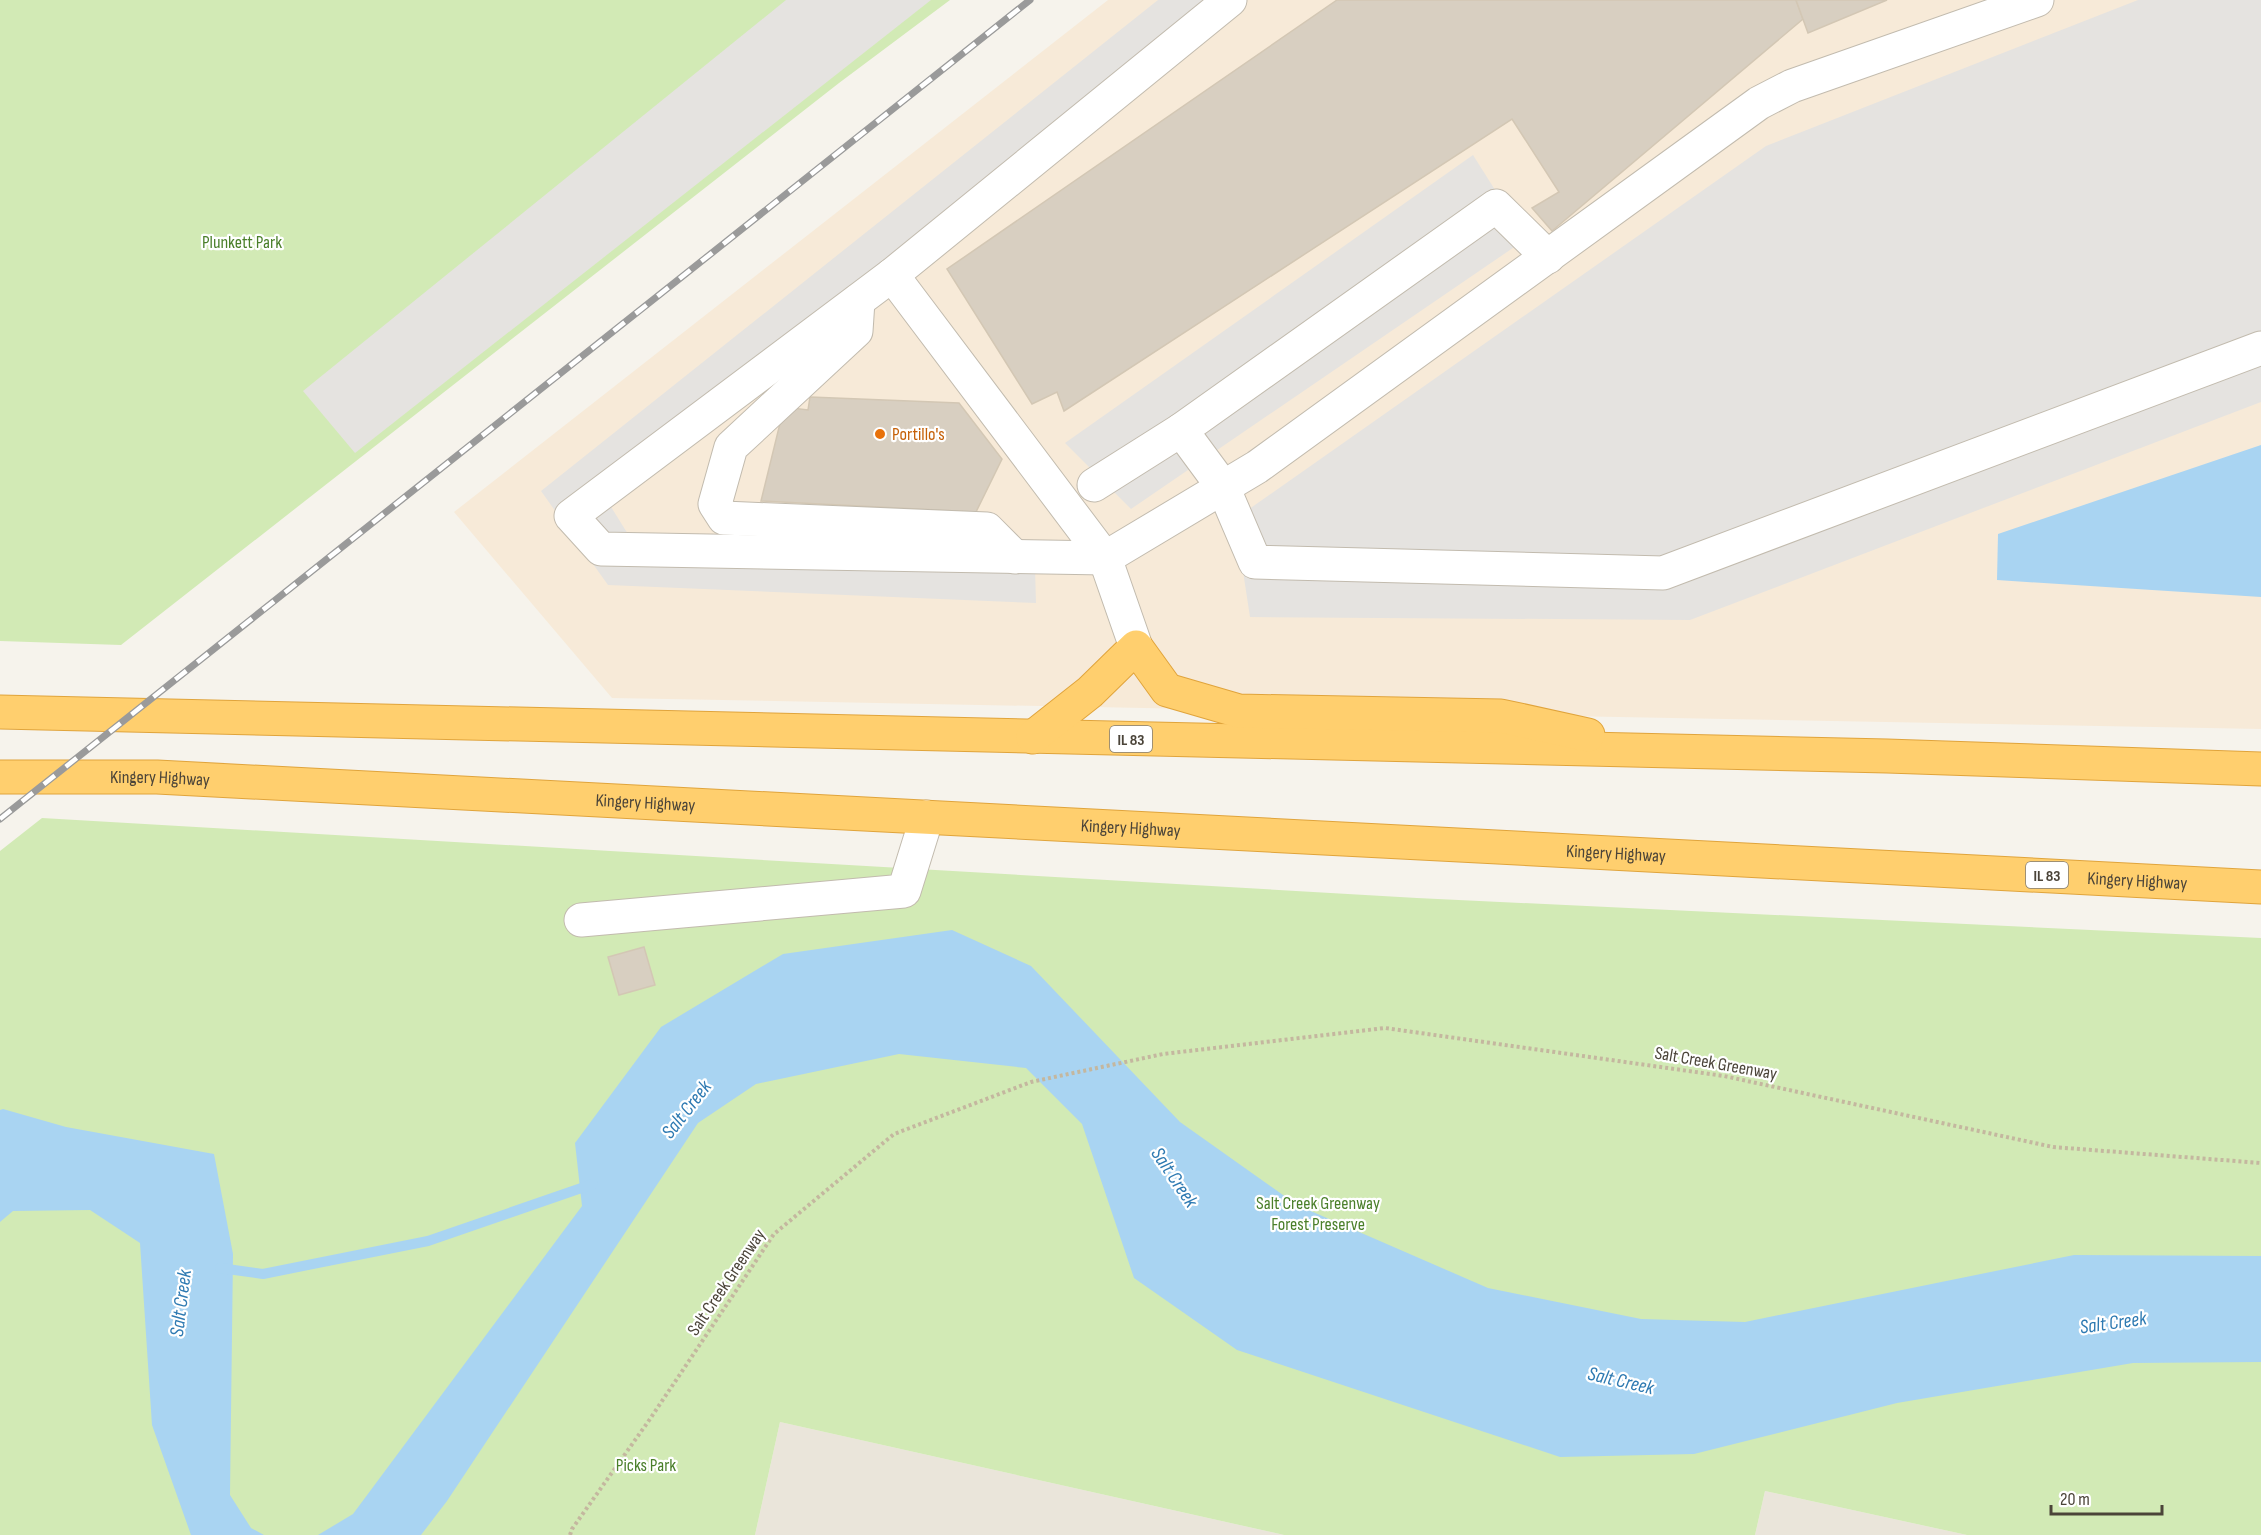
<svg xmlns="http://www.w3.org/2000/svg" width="2261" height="1535" viewBox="0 0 2261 1535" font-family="'Sofia Sans Condensed',sans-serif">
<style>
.residential{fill:#eae5da}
.commercial{fill:#f7ead8}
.green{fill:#d2eab5}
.parking{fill:#e5e3e0}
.water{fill:#a9d4f2}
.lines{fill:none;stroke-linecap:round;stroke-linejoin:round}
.stream{stroke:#a9d4f2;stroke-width:10}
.building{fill:#d8cfc1;stroke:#d3c7b4;stroke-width:1.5}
.minor-casing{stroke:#c2bbae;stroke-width:35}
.highway-casing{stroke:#e0a43c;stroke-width:35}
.path{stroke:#c4b79f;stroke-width:4;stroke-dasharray:3 3;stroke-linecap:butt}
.minor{stroke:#fff;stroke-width:33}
.highway{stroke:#ffcf6e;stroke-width:33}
.rail-casing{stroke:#9a9a9a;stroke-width:7}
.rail{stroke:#fff;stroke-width:4.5;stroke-dasharray:14;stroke-linecap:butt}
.food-dot{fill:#e8710a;stroke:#fff;stroke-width:2}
.labels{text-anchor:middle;stroke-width:4.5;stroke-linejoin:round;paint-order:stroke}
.shield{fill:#fff;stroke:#817c74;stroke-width:1.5}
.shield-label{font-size:16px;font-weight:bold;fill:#4b4439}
.park-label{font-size:18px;fill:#4a7f2a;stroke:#fff}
.food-label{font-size:18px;fill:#c56008;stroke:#fff;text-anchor:start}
.street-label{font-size:18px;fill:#4b4439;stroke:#fff}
.water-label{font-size:20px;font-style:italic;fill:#2e7ab2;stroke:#fff}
</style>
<rect width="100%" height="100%" fill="#f6f3ec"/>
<g class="residential">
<path d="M780,1422L1284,1535H755Z"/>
<path d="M1765,1491L1967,1535H1755Z"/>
</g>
<path class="commercial" d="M1108,0H2261V729L612,698L454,512Z"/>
<g class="green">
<path d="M0,0H950L839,83L121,645L0,641Z"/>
<path d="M42,818L1417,898L2261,938V1535H1967L1765,1491L1755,1535H1284L780,1422L755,1535H0V851Z"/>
</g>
<g class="parking">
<path d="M786,0H931L355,453L303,391Z"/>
<path d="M1158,0H1229L603,494L636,547L1035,568L1036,603L608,585L541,491Z"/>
<path d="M2138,0H2261V402L1690,620L1250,617L1235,519L1766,146Z"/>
<path d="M1473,155L1526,239L1131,509L1065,443Z"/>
</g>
<g class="water">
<path d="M2261,445V597L1997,580L1998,534Z"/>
<path d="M952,930L1031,966L1180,1122L1297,1205L1488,1288L1641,1319L1745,1322L2074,1255L2261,1256V1362L2133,1363L1897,1403L1694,1454L1560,1457L1237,1350L1134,1278L1082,1124L1026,1068L899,1054L756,1084L698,1123L447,1501L421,1535H318L353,1514L582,1206L575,1143L661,1027L783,954Z"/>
<path d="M3,1109L66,1127L214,1154L233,1254L230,1495L251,1528L264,1535H191L152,1425L140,1243L90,1210L13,1211L0,1222V1110Z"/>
</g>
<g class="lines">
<path class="stream" d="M220,1268L263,1274L428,1241L593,1184"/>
</g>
<g class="building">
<path d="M1337,0H1796L1803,19L1552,231L1532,208L1559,192L1512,119L1064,411L1057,392L1032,404L947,269Z"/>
<path d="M1796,0H1887L1808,33Z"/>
<path d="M810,397L959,403L1002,459L976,512L761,501L784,407L808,410Z"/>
<path d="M644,947L655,985L619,995L608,957Z"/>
</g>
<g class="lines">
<g class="minor-casing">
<g id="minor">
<path d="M1230,0L892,275L571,516L601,549L1105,558L1257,467L1759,103L1792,86L2037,0"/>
<path d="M1548,257L1496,206L1181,430L1223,487L1255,562L1663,573L2261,348"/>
<path d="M892,275L1105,558L1136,647"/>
<path d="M858,301L856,331L731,447L715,504L724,518L987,529L1015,557"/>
<path d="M1094,485L1181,430"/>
<path d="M581,920L904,891L927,817"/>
</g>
</g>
<g class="highway-casing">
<g id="highway">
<path d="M0,712L1887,756L2261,769"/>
<path d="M1033,737L1090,692L1136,647L1167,690L1239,711L1501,716L1588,735"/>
<path id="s1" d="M0,777H157L2261,887"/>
</g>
</g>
<path class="path" d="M570,1535L572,1529L650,1419L774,1234L894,1134L1031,1082L1163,1054L1385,1028L1724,1076L2053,1147L2261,1163"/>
<use href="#minor" class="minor"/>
<use href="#highway" class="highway"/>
<g class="rail-casing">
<path id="rail" d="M0,819L1030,0"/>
</g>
<use href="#rail" class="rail"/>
</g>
<circle class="food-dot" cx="880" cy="434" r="6"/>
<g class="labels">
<g class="shield">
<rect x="1110" y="726" width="42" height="26" rx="4.5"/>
<rect x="2026" y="862" width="42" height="26" rx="4.5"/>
</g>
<g class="shield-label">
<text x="1131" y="745">IL 83</text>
<text x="2047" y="881">IL 83</text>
</g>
<g class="park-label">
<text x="242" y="248">Plunkett Park</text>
<text x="1318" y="1209">Salt Creek Greenway<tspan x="1318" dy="21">Forest Preserve</tspan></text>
<text x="646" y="1471">Picks Park</text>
</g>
<g class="food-label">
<text x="892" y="440">Portillo's</text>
</g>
<g class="street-label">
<text dy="6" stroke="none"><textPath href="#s1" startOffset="160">Kingery Highway</textPath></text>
<text dy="6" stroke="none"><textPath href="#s1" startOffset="646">Kingery Highway</textPath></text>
<text dy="6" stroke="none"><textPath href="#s1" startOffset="1132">Kingery Highway</textPath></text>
<text dy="6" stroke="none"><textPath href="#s1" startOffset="1618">Kingery Highway</textPath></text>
<text dy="6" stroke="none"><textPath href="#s1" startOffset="2140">Kingery Highway</textPath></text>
<text transform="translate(1716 1063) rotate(10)" y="6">Salt Creek Greenway</text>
<text transform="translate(726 1282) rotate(-56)" y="6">Salt Creek Greenway</text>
</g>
<g class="water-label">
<text transform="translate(686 1109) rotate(-52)" y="7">Salt Creek</text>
<text transform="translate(1175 1177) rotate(56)" y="7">Salt Creek</text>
<text transform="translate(180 1303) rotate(-83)" y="7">Salt Creek</text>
<text transform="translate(2113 1322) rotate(-8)" y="7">Salt Creek</text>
<text transform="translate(1621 1380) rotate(13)" y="7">Salt Creek</text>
</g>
</g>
<path d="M2051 1505v9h111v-9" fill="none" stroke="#4b4439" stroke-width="3"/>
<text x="2060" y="1505" font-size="18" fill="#4b4439" stroke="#ffffff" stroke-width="4.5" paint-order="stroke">20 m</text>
</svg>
